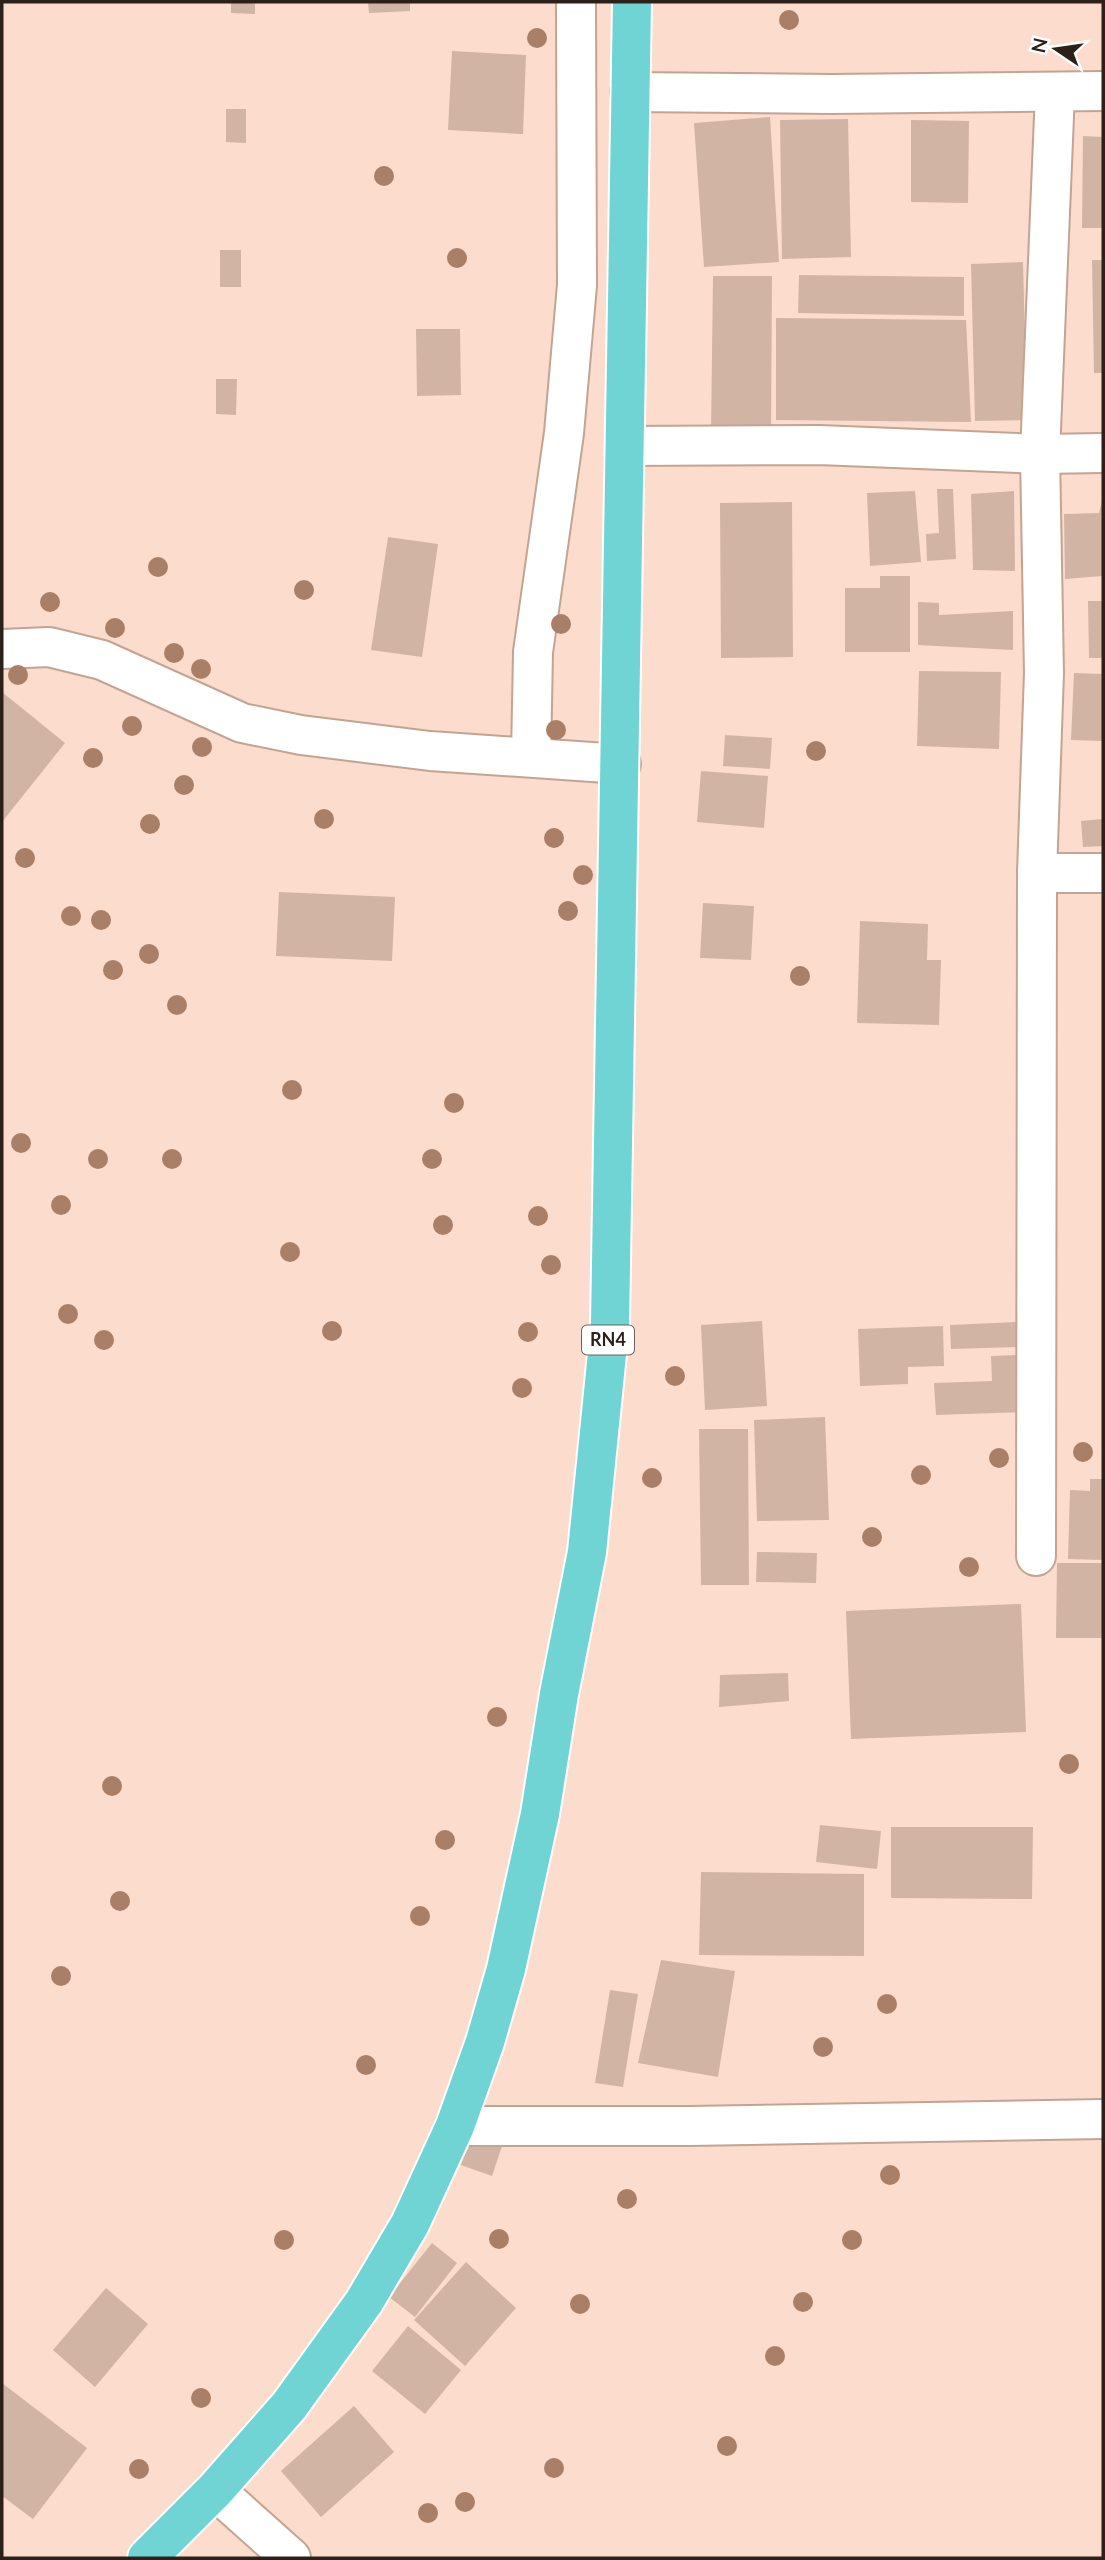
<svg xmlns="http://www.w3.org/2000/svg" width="1105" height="2560" viewBox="0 0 1105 2560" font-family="Lato,sans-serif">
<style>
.building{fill:#d2b4a5}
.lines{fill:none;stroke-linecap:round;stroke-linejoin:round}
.minor-casing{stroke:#c2a495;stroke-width:42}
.trunk-casing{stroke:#fff;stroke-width:42}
.minor{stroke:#fff;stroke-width:38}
.trunk{stroke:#70d4d4;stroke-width:38}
.tree{fill:#aa7f67}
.labels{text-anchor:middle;stroke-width:5;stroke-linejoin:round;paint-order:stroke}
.shield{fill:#fff;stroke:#6b635f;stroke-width:2}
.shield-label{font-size:18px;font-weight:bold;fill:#2c201b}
</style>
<rect width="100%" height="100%" fill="#fcdccc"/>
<g class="building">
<path d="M231,2H255V14L231,13Z"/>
<path d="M368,2H410V11L369,13Z"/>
<path d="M452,51L526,55L523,134L448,130Z"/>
<path d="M226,109H246V143L226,142Z"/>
<path d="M770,117L779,262L704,267L694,123Z"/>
<path d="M848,119L851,257L782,259L780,120Z"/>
<path d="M911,120L969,121L968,203L911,202Z"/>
<path d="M1083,136L1103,137V228H1082Z"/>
<rect x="220" y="250" width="21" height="37"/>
<path d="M1092,260H1103V373H1094Z"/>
<path d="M1023,262L1027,420L975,421L971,264Z"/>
<path d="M799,275L964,277V316L798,313Z"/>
<path d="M713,276H772L771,433L711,432Z"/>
<path d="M776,318L966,320L971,422L776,420Z"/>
<path d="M416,329H460L461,395L417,396Z"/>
<path d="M216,379H237L236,415L216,414Z"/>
<path d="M937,489H953L956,559L927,561L926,534L939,533Z"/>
<path d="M915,491L921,562L870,566L867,493Z"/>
<path d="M1014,491L1015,571L973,570L971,494Z"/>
<path d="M1102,501L1103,576L1065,579L1064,514L1099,513Z"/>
<path d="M792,502L793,657L721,658L720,503Z"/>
<path d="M388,537L438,544L422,657L371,650Z"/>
<path d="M880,576H910V652H845V588H880Z"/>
<path d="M1088,601H1103V658H1089Z"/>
<path d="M918,602L939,603V615L1013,611V650L918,645Z"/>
<path d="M919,671L1001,672L999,749L917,746Z"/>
<path d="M1074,673L1103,674V741L1071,740Z"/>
<path d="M2,692L65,743L2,822Z"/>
<path d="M725,735L772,738L770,769L723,766Z"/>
<path d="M701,771L768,776L764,828L697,822Z"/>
<path d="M1103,819V846L1083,847L1081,821Z"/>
<path d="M279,892L395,897L392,961L276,956Z"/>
<path d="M703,903L754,906L751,960L700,958Z"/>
<path d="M860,921L928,924L927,960H941L939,1025L857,1023Z"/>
<path d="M762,1321L767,1406L705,1410L701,1325Z"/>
<path d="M1016,1322L1017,1347L951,1349L950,1325Z"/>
<path d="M943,1326L944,1366L908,1367V1384L860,1386L858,1329Z"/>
<path d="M1021,1355L1023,1412L936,1415L934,1383L992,1381L991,1356Z"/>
<path d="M825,1417L829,1520L757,1521L754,1420Z"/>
<path d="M699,1429H748L749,1585H701Z"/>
<path d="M1090,1479H1103V1560L1068,1559L1070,1490L1090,1491Z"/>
<path d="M757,1552L817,1553L816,1583L756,1582Z"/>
<path d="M1057,1563H1103V1638H1056Z"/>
<path d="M1021,1604L1026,1732L851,1739L846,1611Z"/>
<path d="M788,1673L789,1701L719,1707L720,1675Z"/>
<path d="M820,1825L881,1831L877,1869L816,1862Z"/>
<path d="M891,1827H1033L1032,1899L891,1898Z"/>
<path d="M701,1872L864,1874V1956L699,1955Z"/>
<path d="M661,1960L735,1971L718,2077L638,2063Z"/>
<path d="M610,1990L638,1994L623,2087L595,2083Z"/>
<path d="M470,2136L502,2146L492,2176L461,2165Z"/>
<path d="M432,2243L457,2263L415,2317L389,2297Z"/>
<path d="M466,2262L516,2308L465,2366L414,2320Z"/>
<path d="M106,2288L148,2324L95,2387L53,2350Z"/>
<path d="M408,2326L461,2370L425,2414L372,2371Z"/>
<path d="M2,2383L87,2448L33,2519L2,2496Z"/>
<path d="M354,2406L394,2452L321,2517L281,2471Z"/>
</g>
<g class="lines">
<g class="minor-casing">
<g id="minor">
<path d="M630,92L831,94L1103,91"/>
<path d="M625,446L819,445L1040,454L1103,453"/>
<path d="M2,649L49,647L102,660L242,723L301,735L430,751L621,764"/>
<path d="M531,757L533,652L564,433L577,285L576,2"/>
<path d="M1037,873H1103"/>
<path d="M1036,1556L1037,873L1044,673L1040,454L1055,92"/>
<path d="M455,2126H690L1103,2119"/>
<path d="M215,2490L291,2558"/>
</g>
</g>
<g class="trunk-casing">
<path id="trunk" d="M147,2558L215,2490L289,2406L364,2302L410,2224L455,2126L485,2042L506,1969L540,1814L559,1694L587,1552L610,1324L632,2"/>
</g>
<use href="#minor" class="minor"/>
<use href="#trunk" class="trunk"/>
</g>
<g class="tree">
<circle cx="789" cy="20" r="10"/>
<circle cx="537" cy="38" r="10"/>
<circle cx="384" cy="176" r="10"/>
<circle cx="457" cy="258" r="10"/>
<circle cx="158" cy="567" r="10"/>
<circle cx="304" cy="590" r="10"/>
<circle cx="50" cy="602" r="10"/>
<circle cx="561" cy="624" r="10"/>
<circle cx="115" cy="628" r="10"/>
<circle cx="174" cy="653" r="10"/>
<circle cx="201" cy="669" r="10"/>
<circle cx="18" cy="675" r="10"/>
<circle cx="132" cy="726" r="10"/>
<circle cx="556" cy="730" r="10"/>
<circle cx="202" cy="747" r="10"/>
<circle cx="816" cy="751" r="10"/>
<circle cx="93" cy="758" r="10"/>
<circle cx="184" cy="785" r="10"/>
<circle cx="324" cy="819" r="10"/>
<circle cx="150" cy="824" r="10"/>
<circle cx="554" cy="838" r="10"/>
<circle cx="25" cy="858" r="10"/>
<circle cx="583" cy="875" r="10"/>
<circle cx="568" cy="911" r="10"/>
<circle cx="71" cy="916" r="10"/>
<circle cx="101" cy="920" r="10"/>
<circle cx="149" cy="954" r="10"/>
<circle cx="113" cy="970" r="10"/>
<circle cx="800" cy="976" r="10"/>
<circle cx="177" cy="1005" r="10"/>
<circle cx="292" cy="1090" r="10"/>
<circle cx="454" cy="1103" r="10"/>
<circle cx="21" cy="1143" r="10"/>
<circle cx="98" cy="1159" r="10"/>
<circle cx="172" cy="1159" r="10"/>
<circle cx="432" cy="1159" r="10"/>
<circle cx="61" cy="1205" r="10"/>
<circle cx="538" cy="1216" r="10"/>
<circle cx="443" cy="1225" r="10"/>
<circle cx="290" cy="1252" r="10"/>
<circle cx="551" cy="1265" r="10"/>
<circle cx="68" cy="1314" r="10"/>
<circle cx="332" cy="1331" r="10"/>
<circle cx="528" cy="1332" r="10"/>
<circle cx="104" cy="1340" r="10"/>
<circle cx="675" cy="1376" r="10"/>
<circle cx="522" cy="1388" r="10"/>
<circle cx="1083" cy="1452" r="10"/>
<circle cx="999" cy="1458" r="10"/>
<circle cx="921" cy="1475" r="10"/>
<circle cx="652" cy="1478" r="10"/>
<circle cx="872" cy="1537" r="10"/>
<circle cx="969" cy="1567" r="10"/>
<circle cx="497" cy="1717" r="10"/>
<circle cx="1069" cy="1764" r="10"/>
<circle cx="112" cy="1786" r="10"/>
<circle cx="445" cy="1840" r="10"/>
<circle cx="120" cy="1901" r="10"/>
<circle cx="420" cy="1916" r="10"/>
<circle cx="61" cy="1976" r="10"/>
<circle cx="887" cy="2004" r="10"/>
<circle cx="823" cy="2047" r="10"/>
<circle cx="366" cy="2065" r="10"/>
<circle cx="890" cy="2175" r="10"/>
<circle cx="627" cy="2199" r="10"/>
<circle cx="499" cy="2239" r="10"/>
<circle cx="284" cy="2240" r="10"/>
<circle cx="852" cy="2240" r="10"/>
<circle cx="803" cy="2302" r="10"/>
<circle cx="580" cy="2304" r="10"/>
<circle cx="775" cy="2356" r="10"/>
<circle cx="201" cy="2398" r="10"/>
<circle cx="727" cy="2446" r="10"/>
<circle cx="554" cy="2468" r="10"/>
<circle cx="139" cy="2469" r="10"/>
<circle cx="465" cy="2502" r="10"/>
<circle cx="428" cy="2513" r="10"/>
</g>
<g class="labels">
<rect class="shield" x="582" y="1325.5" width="52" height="29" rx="5"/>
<g class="shield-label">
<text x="608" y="1346">RN4</text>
</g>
</g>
<rect width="1105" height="2560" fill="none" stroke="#2c201b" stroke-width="7"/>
<g transform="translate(1056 49) rotate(283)" stroke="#ffffff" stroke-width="5" paint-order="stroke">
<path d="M0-5L12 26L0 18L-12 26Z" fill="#2c201b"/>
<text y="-10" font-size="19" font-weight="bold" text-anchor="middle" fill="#2c201b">N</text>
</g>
</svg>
